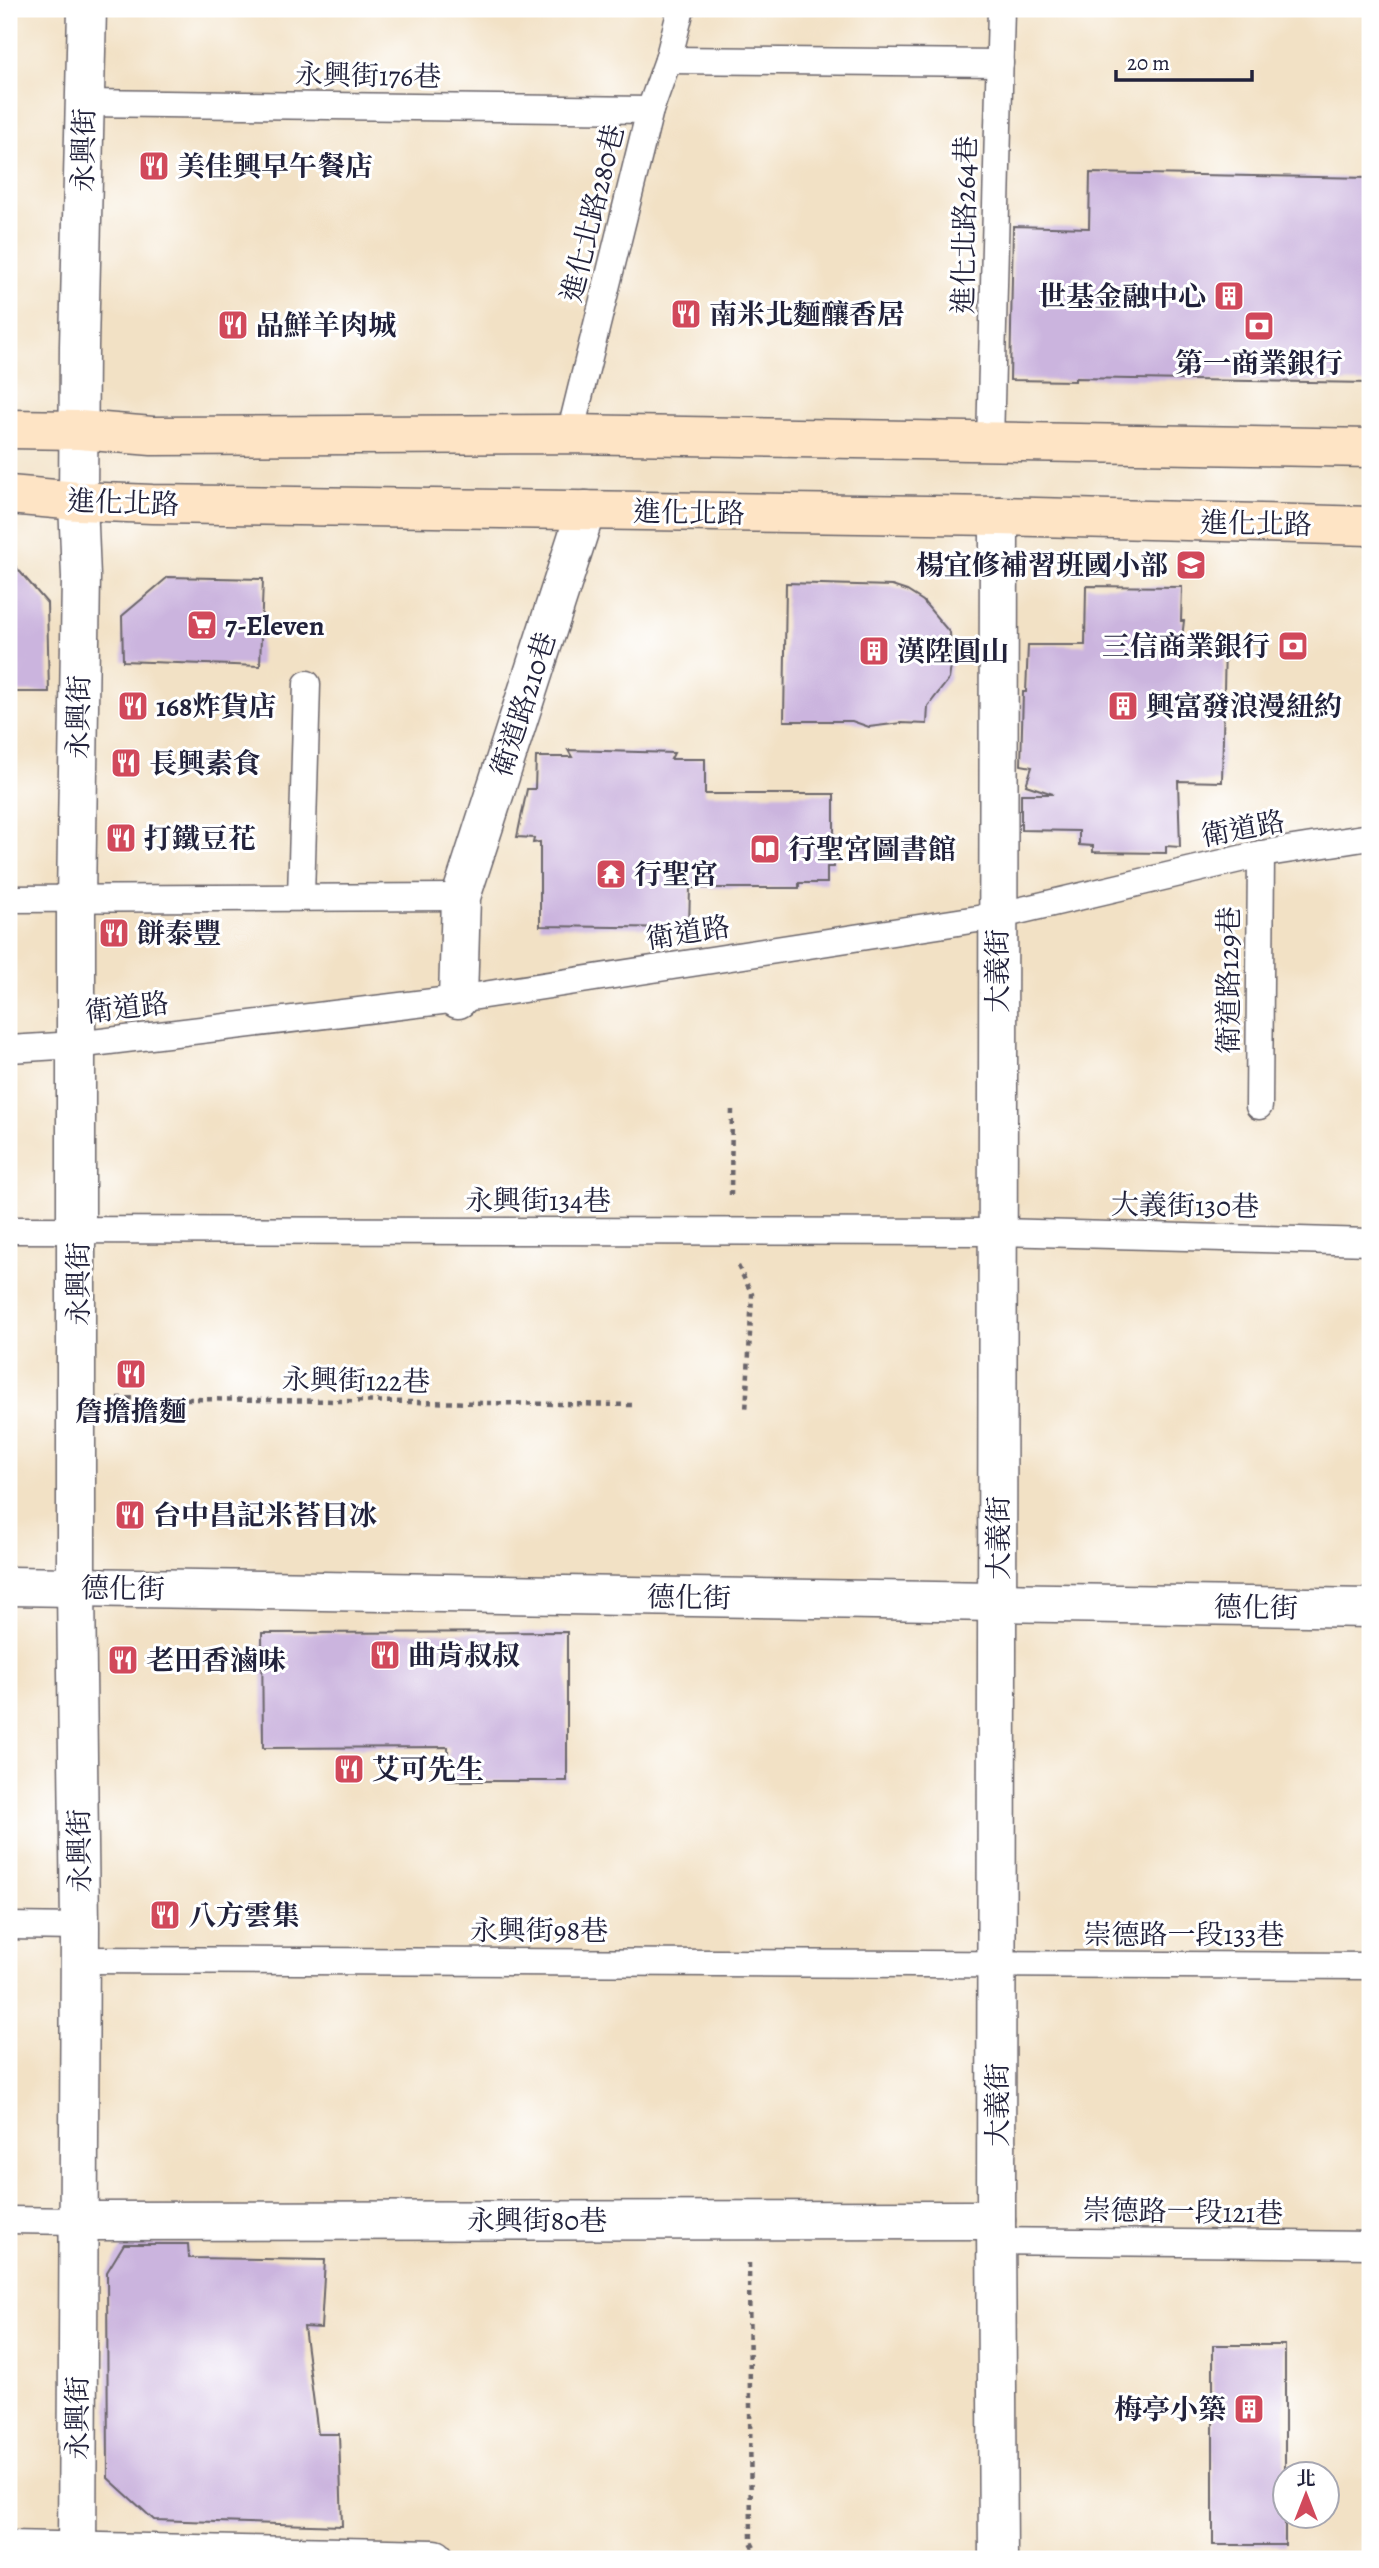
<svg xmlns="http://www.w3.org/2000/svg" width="1379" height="2568" viewBox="0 0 1379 2568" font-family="Alegreya,'Noto Serif TC',serif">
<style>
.building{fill:#cbb4de}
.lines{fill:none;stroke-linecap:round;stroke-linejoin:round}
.service-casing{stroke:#6b656b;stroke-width:29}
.minor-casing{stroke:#6b656b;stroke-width:41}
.secondary-casing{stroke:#6b656b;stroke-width:41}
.path{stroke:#6b656b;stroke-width:4.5;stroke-dasharray:5 5;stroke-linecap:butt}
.service{stroke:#fff;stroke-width:26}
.minor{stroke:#fff;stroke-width:38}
.secondary{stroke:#fee4c5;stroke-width:38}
.labels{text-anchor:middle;stroke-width:6;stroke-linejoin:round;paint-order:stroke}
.street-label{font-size:28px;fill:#22223b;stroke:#fff}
.poi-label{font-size:28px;font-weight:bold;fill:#22223b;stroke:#fff;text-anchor:start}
</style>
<rect width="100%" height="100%" fill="#fff"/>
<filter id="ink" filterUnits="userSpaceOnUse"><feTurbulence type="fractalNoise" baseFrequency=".0143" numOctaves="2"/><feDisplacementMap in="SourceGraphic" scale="14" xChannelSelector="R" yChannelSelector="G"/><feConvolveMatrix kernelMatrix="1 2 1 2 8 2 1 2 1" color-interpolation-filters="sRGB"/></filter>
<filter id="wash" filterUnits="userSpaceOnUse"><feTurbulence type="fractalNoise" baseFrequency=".00686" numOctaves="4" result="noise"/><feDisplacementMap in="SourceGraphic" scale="28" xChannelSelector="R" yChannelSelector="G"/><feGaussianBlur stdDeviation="1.57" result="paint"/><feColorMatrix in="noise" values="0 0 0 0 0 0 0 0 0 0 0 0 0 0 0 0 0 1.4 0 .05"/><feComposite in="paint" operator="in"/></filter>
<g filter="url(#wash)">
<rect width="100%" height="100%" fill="#f2e1c5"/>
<g id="blocks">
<g class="building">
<path d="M1090,173L1370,178V383L1075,378V381L1010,380L1013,226L1089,228Z"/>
<path d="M9,559L47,603L49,692H9Z"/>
<path d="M168,577L263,579L260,666L123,661L122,616Z"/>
<path d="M786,583L892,586L907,591L923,601L950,633L952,660L949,679L928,706L927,724L901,723L869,727L852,721H784Z"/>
<path d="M1086,586L1182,587L1181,621H1184L1181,645H1225L1222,782L1178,781L1180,847L1166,846V853L1093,852V846L1079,845V831L1021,830V794H1053L1026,785L1032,767L1021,765L1023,692H1026L1028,645H1085Z"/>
<path d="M568,750L674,753L671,759H705V794H834V867H827V883H799V888H690L689,928L540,926V842L533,843L534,838L517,837L527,789H535L536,757H572Z"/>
<path d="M567,1632V1781H448V1747L263,1748L262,1633Z"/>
<path d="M124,2244H188L189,2258L325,2260L321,2328L304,2327L318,2434H339L342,2526L154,2520L108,2478L107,2272Z"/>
<rect x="1213" y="2345" width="72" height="200"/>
</g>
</g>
</g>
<g filter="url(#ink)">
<use href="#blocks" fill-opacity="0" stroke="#6b656b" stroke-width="2"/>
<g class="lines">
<g class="service-casing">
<g id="service">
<path d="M668,60L1000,63"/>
<path d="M84,103L650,110"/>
<path d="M570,434L650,110L668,60L681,9"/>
<path d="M990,443L1001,9"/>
<path d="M301,897L307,684"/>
<path d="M9,899L461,897"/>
<path d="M9,1049L76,1045L458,999L997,916L1261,854L1370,837"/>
<path d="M1259,1106L1261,854"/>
<path d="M9,1230L999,1232L1370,1242"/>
<path d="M9,1926L80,1927"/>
<path d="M79,1960L1370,1966"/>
<path d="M9,2220L78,2221"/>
<path d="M996,2241L1370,2245"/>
</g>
</g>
<g class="minor-casing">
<g id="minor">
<path d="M458,999L461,897L586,510"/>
<path d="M9,1586L1370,1608"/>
<path d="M78,2221L996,2220"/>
<path d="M9,2550L435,2559"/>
<path d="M77,2559L80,1927L76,1587V900L81,577L78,501L79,346L87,9"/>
<path d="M998,2559L996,2220L999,516"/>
</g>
</g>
<g class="secondary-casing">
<g id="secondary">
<path d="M9,429L79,430L152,436L570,434L1370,448"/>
<path d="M9,495L78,501L152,504L999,516L1370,526"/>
</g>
</g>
<g class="path">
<path d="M731,1195L732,1106"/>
<path d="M738,1266L752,1294L746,1412"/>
<path d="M117,1398L634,1405"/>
<path d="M749,2263L751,2542L760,2559"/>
</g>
<use href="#service" class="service"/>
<use href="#minor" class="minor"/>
<use href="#secondary" class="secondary"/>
</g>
</g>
<defs>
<g id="restaurant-square" transform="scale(1.575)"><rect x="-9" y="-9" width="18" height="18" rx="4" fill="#d1495b" stroke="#fff"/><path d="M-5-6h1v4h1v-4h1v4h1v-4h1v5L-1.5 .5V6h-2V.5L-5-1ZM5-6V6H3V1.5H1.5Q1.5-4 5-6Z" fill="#fff"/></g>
<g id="building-square" transform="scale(1.575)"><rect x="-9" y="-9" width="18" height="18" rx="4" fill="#d1495b" stroke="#fff"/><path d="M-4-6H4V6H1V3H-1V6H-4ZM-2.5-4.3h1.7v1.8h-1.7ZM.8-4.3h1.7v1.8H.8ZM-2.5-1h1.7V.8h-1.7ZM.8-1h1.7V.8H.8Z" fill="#fff"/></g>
<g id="bank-square" transform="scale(1.575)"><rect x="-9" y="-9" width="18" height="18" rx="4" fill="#d1495b" stroke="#fff"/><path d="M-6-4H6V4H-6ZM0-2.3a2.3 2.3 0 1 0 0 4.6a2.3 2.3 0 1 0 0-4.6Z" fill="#fff"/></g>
<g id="school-square" transform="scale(1.575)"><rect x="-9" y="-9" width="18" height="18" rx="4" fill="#d1495b" stroke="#fff"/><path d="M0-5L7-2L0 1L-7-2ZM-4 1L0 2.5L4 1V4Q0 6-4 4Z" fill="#fff"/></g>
<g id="supermarket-square" transform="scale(1.575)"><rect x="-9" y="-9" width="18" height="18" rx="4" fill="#d1495b" stroke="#fff"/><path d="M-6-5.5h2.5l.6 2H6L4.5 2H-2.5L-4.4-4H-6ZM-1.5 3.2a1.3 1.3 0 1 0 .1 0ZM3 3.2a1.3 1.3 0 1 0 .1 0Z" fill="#fff"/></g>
<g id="library-square" transform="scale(1.575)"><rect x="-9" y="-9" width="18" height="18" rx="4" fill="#d1495b" stroke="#fff"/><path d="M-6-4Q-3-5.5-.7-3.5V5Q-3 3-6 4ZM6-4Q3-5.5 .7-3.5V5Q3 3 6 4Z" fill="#fff"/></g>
<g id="temple-square" transform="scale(1.575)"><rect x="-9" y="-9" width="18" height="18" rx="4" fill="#d1495b" stroke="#fff"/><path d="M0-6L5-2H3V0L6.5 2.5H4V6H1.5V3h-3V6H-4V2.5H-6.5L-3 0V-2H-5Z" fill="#fff"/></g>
</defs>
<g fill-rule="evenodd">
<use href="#restaurant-square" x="154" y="166"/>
<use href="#building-square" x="1229" y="296"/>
<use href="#restaurant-square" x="686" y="314"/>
<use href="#restaurant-square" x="233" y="325"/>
<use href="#bank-square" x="1259" y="326"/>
<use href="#school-square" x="1191" y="565"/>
<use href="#supermarket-square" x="202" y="625"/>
<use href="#bank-square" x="1293" y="646"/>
<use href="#building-square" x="874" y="651"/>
<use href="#restaurant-square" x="133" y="706"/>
<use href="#building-square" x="1123" y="706"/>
<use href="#restaurant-square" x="126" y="763"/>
<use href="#restaurant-square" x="121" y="838"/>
<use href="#library-square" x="765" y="849"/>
<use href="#temple-square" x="611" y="874"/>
<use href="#restaurant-square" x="114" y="933"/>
<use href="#restaurant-square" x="131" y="1374"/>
<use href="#restaurant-square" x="130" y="1515"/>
<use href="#restaurant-square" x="385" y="1655"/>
<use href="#restaurant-square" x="123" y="1660"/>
<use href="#restaurant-square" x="349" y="1769"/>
<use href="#restaurant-square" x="165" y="1915"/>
<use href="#building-square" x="1249" y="2409"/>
</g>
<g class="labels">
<g class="street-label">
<text transform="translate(368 75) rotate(1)" y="10">永興街176巷</text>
<text transform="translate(83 150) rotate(-89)" y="10">永興街</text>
<text transform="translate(592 213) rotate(-76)" y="10">進化北路280巷</text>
<text transform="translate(964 225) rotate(-89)" y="10">進化北路264巷</text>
<text transform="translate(123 502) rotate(2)" y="10">進化北路</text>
<text transform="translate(689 512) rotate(1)" y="10">進化北路</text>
<text transform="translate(1256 523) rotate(1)" y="10">進化北路</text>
<text transform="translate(523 704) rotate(-72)" y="10">衛道路210巷</text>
<text transform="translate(78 717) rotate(-89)" y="10">永興街</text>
<text transform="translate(1243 828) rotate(-11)" y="10">衛道路</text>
<text transform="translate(688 932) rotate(-9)" y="10">衛道路</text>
<text transform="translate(997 971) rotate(-90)" y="10">大義街</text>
<text transform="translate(1228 980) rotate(-90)" y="10">衛道路129巷</text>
<text transform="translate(127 1007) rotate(-7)" y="10">衛道路</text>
<text x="538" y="1210">永興街134巷</text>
<text transform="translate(1185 1205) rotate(1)" y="10">大義街130巷</text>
<text transform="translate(78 1284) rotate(-90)" y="10">永興街</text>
<text transform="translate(356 1380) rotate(1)" y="10">永興街122巷</text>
<text transform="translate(998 1538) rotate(-90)" y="10">大義街</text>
<text transform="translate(123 1588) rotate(1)" y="10">德化街</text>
<text transform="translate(689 1597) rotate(1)" y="10">德化街</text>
<text transform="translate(1256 1607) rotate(1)" y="10">德化街</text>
<text transform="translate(79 1851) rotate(-91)" y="10">永興街</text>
<text x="539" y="1940">永興街98巷</text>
<text x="1184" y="1944">崇德路一段133巷</text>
<text transform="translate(997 2105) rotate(-90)" y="10">大義街</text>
<text transform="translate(1183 2211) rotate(1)" y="10">崇德路一段121巷</text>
<text x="537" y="2230">永興街80巷</text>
<text transform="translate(77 2418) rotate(-90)" y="10">永興街</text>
</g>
<g class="poi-label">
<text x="177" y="176">美佳興早午餐店</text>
<text x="1206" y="306" text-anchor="end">世基金融中心</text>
<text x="709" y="324">南米北麵釀香居</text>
<text x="256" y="335">品鮮羊肉城</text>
<text x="1259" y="373" text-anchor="middle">第一商業銀行</text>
<text x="1168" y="575" text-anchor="end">楊宜修補習班國小部</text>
<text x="225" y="635">7-Eleven</text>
<text x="1270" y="656" text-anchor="end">三信商業銀行</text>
<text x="897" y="661">漢陞圓山</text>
<text x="156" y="716">168炸貨店</text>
<text x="1146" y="716">興富發浪漫紐約</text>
<text x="149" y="773">長興素食</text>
<text x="144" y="848">打鐵豆花</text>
<text x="788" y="859">行聖宮圖書館</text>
<text x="634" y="884">行聖宮</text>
<text x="137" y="943">餅泰豐</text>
<text x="131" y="1421" text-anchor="middle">詹擔擔麵</text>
<text x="153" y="1525">台中昌記米苔目冰</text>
<text x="408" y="1665">曲肯叔叔</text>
<text x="146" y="1670">老田香滷味</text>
<text x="372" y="1779">艾可先生</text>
<text x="188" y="1925">八方雲集</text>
<text x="1226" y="2419" text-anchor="end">梅亭小築</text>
</g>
</g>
<rect width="1379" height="2568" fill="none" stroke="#fff" stroke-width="35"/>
<g transform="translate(1306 2495)"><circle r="33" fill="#ffffff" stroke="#a7a7b1" stroke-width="2"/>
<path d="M0-5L12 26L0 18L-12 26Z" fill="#d1495b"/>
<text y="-10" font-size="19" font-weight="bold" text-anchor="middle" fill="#22223b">北</text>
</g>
<path d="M1116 70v10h136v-10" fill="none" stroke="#22223b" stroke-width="3.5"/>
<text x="1127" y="70" font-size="21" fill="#22223b" stroke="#ffffff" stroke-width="5" paint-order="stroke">20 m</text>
</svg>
